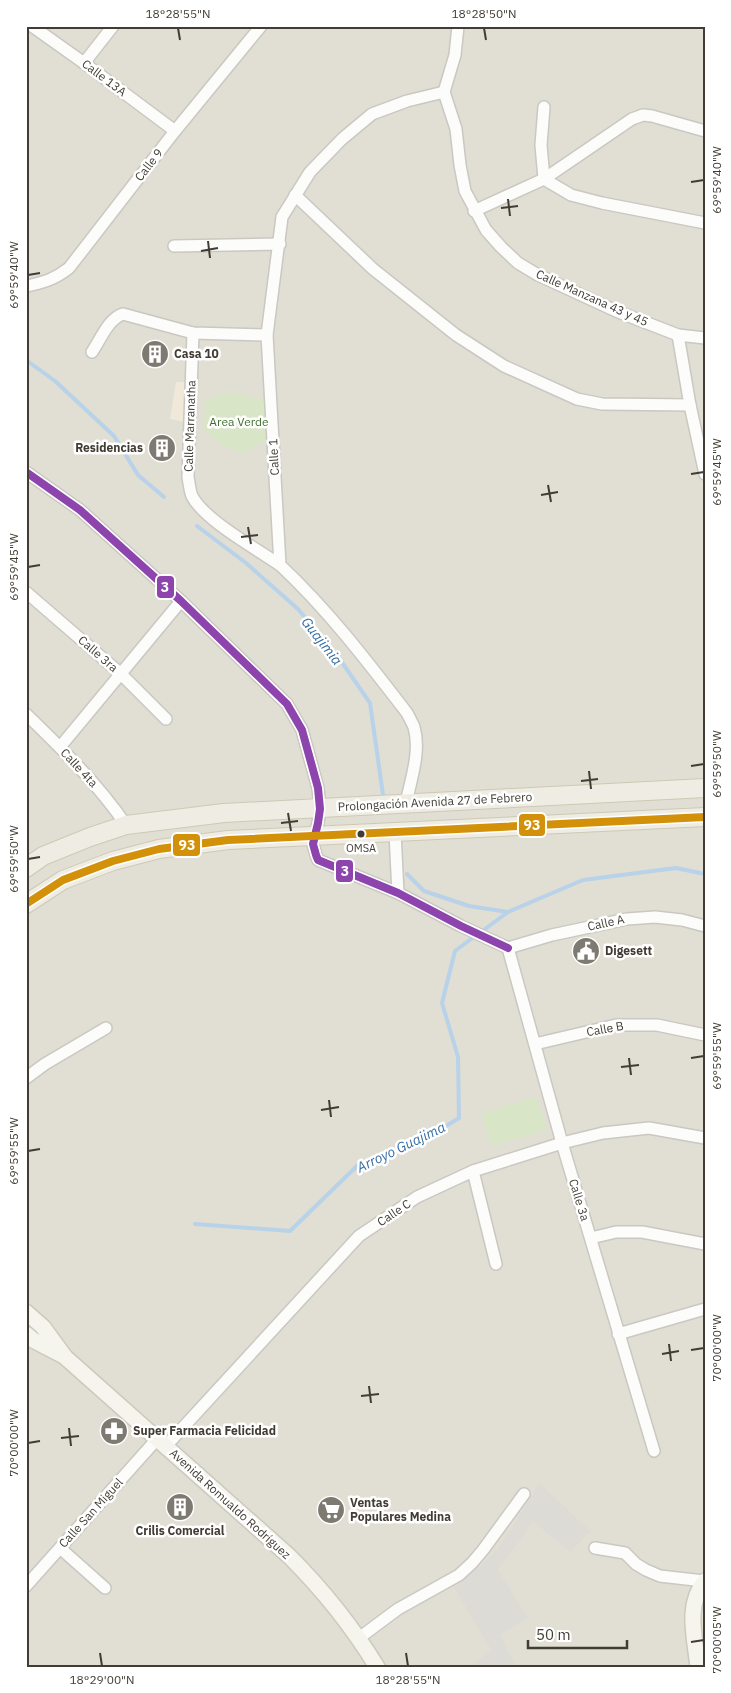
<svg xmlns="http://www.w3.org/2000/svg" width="731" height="1693" viewBox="0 0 731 1693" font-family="'IBM Plex Sans',sans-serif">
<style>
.residential{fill:#e1ded3}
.commercial{fill:#f0e9d9}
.green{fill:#d8e6c7}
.parking{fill:#dcdbd6}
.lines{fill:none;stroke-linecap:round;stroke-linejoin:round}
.stream{stroke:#b8d2e9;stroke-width:4}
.street-casing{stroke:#c9c8c2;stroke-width:14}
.secondary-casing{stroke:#ccc9be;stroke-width:18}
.primary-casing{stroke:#cec9b5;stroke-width:20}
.street{stroke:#fcfcfb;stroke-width:11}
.secondary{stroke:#f5f4ed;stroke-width:15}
.primary{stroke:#efede3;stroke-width:18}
.bus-1-casing{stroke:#fff;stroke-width:11}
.bus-2-casing{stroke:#fff;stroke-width:11}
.bus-1{stroke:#8e44ad;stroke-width:8}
.bus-2{stroke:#d3910a;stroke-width:8}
.ticks{fill:none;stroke:#413d34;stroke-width:2}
.bus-dot{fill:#413d34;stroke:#fff;stroke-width:2}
.labels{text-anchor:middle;stroke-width:5;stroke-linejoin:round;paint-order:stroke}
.bus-label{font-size:11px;fill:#413d34;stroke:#fff}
.street-label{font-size:12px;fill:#413d34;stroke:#fff}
.poi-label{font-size:12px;font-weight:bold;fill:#413d34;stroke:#fff;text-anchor:start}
.park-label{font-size:12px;fill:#406f2c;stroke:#fff}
.water-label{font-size:14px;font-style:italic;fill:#356da5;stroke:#fff}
.line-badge{stroke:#fff;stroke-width:2}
.badge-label{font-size:14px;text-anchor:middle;font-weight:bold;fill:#fff}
.neatline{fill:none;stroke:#413d34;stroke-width:2}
.ticks-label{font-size:12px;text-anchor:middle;fill:#413d34}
</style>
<rect width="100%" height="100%" fill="#edece6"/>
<rect class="residential" x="26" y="26" width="679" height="1641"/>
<path class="commercial" d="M176,382H187L186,422L170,419Z"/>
<g class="green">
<path d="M231,392L268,400L272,439L241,453L221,445L204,429L205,401L223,393Z"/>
<path d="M537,1097L547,1130L491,1146L481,1113Z"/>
</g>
<path class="parking" d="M539,1483L590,1531L570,1552L533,1521L522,1538L497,1569L528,1618L499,1635L517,1667H468L492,1651L452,1584L482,1565L499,1547L519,1517Z"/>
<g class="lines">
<g class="stream">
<path d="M26,360L55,381L114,436L138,475L164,497"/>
<path d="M197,526L246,563L298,609L339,658L370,703L383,795"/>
<path d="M407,874L424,891L469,906L508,912"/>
<path d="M481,932L508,912L583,880L676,868L705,874"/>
<path d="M195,1224L290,1231L358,1165L428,1137L459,1118L458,1057L442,1003L455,951L475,936"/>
</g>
<g class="street-casing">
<g id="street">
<path d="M32,26L84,63L175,131"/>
<path d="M84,63L113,26"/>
<path d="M444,92L456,129L460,165L465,191L486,230L501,247L518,263L538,275L616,311L678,335L705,338"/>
<path d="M444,92L455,55L458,26"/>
<path d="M544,107L541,145L544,179L632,119L643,115L652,116L705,131"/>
<path d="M295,195L373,269L456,335L504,366L577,399L602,404L690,405"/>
<path d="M474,211L544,179L571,195L602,203L705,223"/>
<path d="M174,246L280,244"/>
<path d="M26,286C43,283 55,279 69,268L175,131L261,26"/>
<path d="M193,333L188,477C189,483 190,491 192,496C204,520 257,549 280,565"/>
<path d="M678,335L690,405L705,474"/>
<path d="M92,352C101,339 108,319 123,314L193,333L267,335"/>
<path d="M26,472L80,510L181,601L287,704L302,730L318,788L320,809L318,823L313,844L316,855L318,860L398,893L461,926L508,948"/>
<path d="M26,592L121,674L166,719"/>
<path d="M26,714C62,749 98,784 126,825"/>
<path d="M60,747L181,601"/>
<path d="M406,803C411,779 421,751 414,727C412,722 409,717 407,713C367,661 328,610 280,565L267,335L282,217L310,172L342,139L372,114L407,101L444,92"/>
<path d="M395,833L398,893"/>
<path d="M508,948L562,1143L654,1451"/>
<path d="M508,948L552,935L627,919L655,917L682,920L705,926"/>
<path d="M535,1044L616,1025H657L705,1035"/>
<path d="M26,1078L45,1064L106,1028"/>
<path d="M473,1171L496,1264"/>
<path d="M591,1238L616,1232H642L705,1244"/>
<path d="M618,1334L705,1309"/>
<path d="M165,1447L359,1236L417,1197L473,1171L562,1143L603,1133L649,1128L705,1138"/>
<path d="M60,1548L105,1588"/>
<path d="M595,1548L625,1553L636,1564L646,1570L660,1576L704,1581"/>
<path d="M26,1586L157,1439"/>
<path d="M359,1638L398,1609L459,1575L472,1563L483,1550L524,1494"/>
</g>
</g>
<g class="secondary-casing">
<g id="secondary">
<path d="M26,1312L43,1327L65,1357L289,1556C323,1590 352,1626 377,1667"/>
<path d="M26,1334L33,1340L62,1355"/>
<path d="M698,1667C695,1638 685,1605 705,1581"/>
</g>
</g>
<g class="primary-casing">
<g id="primary">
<path d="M26,868L43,856L90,837L126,825L224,813L705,788"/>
<path d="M26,904L63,880L113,861L159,849L228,840L705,817"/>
</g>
</g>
<use href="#street" class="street"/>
<use href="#secondary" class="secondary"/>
<use href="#primary" class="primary"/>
<g class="bus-1-casing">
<path id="bus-1" d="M26,472L80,510L181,601L287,704L302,730L318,788L320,809L318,823L313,844L316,855L318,860L398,893L461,926L508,948"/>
</g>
<g class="bus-2-casing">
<path id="bus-2" d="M26,904L63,880L113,861L159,849L228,840L705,817"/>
</g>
<use href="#bus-1" class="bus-1"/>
<use href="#bus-2" class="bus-2"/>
</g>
<path class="ticks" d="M178,28L180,40M484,28L486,40M691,182L704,180M508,199L510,216M501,208L518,206M208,241L210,258M201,251L218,248M28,275L40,273M691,474L704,472M548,485L551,502M541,495L558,492M248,527L251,544M241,537L258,535M28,567L40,565M691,766L704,764M589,771L591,789M581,781L598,779M288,813L291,831M281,823L298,821M28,859L40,857M629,1058L631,1075M691,1058L704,1056M621,1067L639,1065M329,1100L331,1117M321,1110L339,1107M28,1151L40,1149M669,1344L671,1361M691,1350L704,1348M662,1354L679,1351M369,1386L371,1403M361,1396L379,1394M69,1428L71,1446M61,1438L79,1436M28,1443L40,1441M691,1642L704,1640M100,1653L102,1666M406,1653L408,1666"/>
<defs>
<g id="building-disc" transform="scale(1.4375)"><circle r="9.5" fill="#7d7a72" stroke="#fff"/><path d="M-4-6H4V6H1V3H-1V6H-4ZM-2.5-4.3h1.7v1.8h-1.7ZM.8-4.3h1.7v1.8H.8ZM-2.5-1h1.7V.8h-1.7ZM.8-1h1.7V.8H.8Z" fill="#fff"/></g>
<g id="civic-disc" transform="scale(1.4375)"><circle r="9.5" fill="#7d7a72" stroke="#fff"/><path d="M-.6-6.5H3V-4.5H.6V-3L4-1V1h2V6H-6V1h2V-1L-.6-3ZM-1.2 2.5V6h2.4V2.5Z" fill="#fff"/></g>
<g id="pharmacy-disc" transform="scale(1.4375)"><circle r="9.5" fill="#7d7a72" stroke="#fff"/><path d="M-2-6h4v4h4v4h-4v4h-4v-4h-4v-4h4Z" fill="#fff"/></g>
<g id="supermarket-disc" transform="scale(1.4375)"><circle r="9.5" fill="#7d7a72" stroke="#fff"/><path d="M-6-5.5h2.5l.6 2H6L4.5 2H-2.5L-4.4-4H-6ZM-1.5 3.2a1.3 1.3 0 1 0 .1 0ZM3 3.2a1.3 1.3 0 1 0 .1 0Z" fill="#fff"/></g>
</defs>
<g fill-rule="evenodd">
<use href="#building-disc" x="155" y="354"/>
<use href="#building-disc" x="162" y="448"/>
<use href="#civic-disc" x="586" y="951"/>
<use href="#pharmacy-disc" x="114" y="1431"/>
<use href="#building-disc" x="180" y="1507"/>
<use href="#supermarket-disc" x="331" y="1510"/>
</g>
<circle class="bus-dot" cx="361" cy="834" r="4.5"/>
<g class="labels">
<g class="bus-label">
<text x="361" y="852">OMSA</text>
</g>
<g class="street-label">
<text transform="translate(104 78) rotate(37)" y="4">Calle 13A</text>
<text transform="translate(149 165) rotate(-52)" y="4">Calle 9</text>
<text transform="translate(592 298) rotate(24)" y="4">Calle Manzana 43 y 45</text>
<text transform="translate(190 426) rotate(-88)" y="4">Calle Marranatha</text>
<text transform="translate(274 457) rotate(-93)" y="4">Calle 1</text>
<text transform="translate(98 654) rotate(41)" y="4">Calle 3ra</text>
<text transform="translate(79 768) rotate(47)" y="4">Calle 4ta</text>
<text transform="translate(435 802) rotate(-3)" y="4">Prolongación Avenida 27 de Febrero</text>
<text transform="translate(606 923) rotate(-12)" y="4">Calle A</text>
<text transform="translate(605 1029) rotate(-10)" y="4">Calle B</text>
<text transform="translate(579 1200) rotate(73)" y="4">Calle 3a</text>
<text transform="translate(394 1213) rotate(-34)" y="4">Calle C</text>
<text transform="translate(230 1504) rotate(42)" y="4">Avenida Romualdo Rodríguez</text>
<text transform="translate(91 1513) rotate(-48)" y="4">Calle San Miguel</text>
</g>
<g class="poi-label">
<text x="174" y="358">Casa 10</text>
<text x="143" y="452" text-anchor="end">Residencias</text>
<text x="605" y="955">Digesett</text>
<text x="133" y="1435">Super Farmacia Felicidad</text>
<text x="350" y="1507">Ventas<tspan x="350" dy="14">Populares Medina</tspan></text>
<text x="180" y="1535" text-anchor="middle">Crilis Comercial</text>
</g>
<g class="park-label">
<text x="239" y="426">Area Verde</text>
</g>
<g class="water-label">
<text transform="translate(322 641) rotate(52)" y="5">Guajimia</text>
<text transform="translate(401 1147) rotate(-26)" y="5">Arroyo Guajima</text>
</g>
</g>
<g class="line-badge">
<rect x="156" y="575" width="19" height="24" rx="5" fill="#8e44ad"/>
<rect x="518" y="813" width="28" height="24" rx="5" fill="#d3910a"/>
<rect x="172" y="833" width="29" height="24" rx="5" fill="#d3910a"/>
<rect x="335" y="859" width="19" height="24" rx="5" fill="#8e44ad"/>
</g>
<g class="badge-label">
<text x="165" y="592">3</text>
<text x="532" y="830">93</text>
<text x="187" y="850">93</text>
<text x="345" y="876">3</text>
</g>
<rect width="731" height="1693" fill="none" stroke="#ffffff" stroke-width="55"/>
<path d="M528 1640v8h99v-8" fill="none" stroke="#413d34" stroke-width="2.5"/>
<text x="536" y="1640" font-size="15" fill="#413d34" stroke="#ffffff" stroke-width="4" paint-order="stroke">50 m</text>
<rect x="28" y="28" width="676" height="1638" class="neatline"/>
<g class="ticks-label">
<text x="178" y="18">18°28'55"N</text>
<text x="484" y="18">18°28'50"N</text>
<text transform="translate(717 180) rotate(-90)" y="4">69°59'40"W</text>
<text transform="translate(14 275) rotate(-90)" y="4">69°59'40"W</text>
<text transform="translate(717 472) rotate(-90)" y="4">69°59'45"W</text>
<text transform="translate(14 567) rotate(-90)" y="4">69°59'45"W</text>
<text transform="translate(717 764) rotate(-90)" y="4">69°59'50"W</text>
<text transform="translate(14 859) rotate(-90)" y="4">69°59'50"W</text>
<text transform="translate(717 1056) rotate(-90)" y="4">69°59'55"W</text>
<text transform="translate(14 1151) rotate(-90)" y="4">69°59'55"W</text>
<text transform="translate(717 1348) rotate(-90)" y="4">70°00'00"W</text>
<text transform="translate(14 1443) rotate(-90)" y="4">70°00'00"W</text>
<text transform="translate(717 1640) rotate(-90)" y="4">70°00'05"W</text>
<text x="102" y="1684">18°29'00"N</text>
<text x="408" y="1684">18°28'55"N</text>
</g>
</svg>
